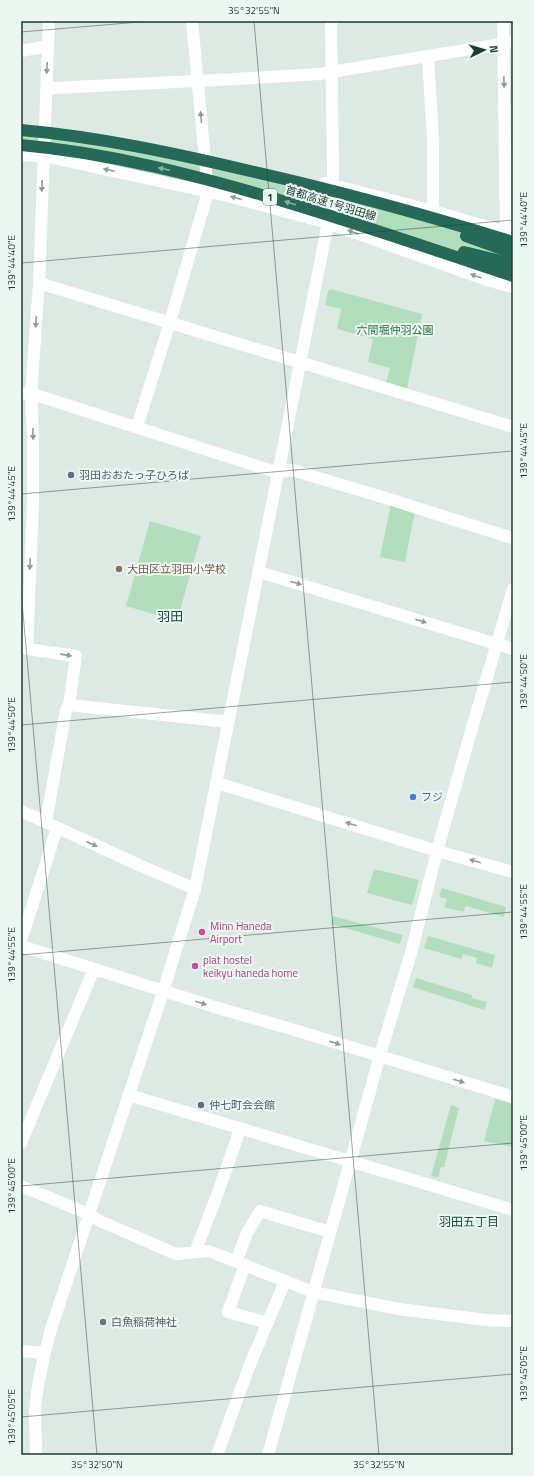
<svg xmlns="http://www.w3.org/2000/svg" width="534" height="1476" viewBox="0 0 534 1476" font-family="'Titillium Web','Noto Sans JP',sans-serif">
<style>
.green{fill:#b3debe}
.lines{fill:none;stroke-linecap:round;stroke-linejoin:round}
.minor{stroke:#fff;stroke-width:12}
.highway{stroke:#276959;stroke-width:12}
.oneway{fill:#8e9d98}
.oneway2{fill:#8ab0a6}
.ticks{fill:none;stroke:#1d3b32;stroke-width:1;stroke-opacity:0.45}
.service-dot{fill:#5c6f8a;stroke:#edf7f2;stroke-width:1.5}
.education-dot{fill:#8d6e63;stroke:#edf7f2;stroke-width:1.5}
.shop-dot{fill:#3f7fe0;stroke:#edf7f2;stroke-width:1.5}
.hotel-dot{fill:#d1479c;stroke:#edf7f2;stroke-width:1.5}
.worship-dot{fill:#6b7280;stroke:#edf7f2;stroke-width:1.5}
.labels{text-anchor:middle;stroke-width:4;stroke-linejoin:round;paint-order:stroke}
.shield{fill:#edf7f2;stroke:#5b736c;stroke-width:1}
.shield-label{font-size:10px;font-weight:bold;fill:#1d3b32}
.street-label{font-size:11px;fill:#1d3b32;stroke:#edf7f2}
.park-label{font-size:11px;fill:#257441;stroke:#edf7f2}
.service-label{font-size:11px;fill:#4e5e75;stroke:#edf7f2;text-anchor:start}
.education-label{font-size:11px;fill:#785e54;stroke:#edf7f2;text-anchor:start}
.shop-label{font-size:11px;fill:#366cbe;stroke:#edf7f2;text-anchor:start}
.hotel-label{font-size:11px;fill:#b23c85;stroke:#edf7f2;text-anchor:start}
.worship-label{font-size:11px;fill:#5b616d;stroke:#edf7f2;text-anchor:start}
.neighbourhood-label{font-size:12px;fill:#184e3f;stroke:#edf7f2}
.quarter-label{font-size:13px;fill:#184e3f;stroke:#edf7f2}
.neatline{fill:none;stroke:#1d3b32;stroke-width:1.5}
.ticks-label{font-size:10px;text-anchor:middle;fill:#1d3b32}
</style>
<rect width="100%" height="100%" fill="#ddeae4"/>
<g class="green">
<path d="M21,125L513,234V287L328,223L21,155Z"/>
<path d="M331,289L422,314L407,389L386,383L390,368L368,362L373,339L337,329L341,309L325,305L328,291Z"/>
<path d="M391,504L415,511L405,562L380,557Z"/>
<path d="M150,521L201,536L177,621L126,606Z"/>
<path d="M374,869L419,880L412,905L367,893Z"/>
<path d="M442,888L506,907L504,917L466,906L463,912L444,907L447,899L439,897Z"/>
<path d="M333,916L403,935L400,944L331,924Z"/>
<path d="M428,936L495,955L492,968L476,963L477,958L463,954L461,959L424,948Z"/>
<path d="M416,978L472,995V998L487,1002L484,1010L413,987Z"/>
<path d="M495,1099L513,1104V1147L484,1141Z"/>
<path d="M451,1105L459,1108L444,1167H441L438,1178L431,1176Z"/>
</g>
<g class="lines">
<g class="minor">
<path d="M503,21L506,232"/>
<path d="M21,51L48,46"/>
<path d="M428,56L433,140V211"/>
<path d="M46,91L54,88L236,79L319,74L513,42"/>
<path d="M21,155L44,156L232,197L328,223L490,281L513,287"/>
<path d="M325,183L433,211L513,234"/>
<path d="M39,283L513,427"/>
<path d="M21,393L39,396L269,470L279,472L292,470L389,499L512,538"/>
<path d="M137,427L170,322L208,192L192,21"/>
<path d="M259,572L513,649"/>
<path d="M69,705L229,722"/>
<path d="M217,783L437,851L513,872"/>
<path d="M21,811L139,865L195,889"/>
<path d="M46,822L66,710L69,705L76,656L27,649L33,504V437L31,395L39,283L49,21"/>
<path d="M21,941L57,828"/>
<path d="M21,946L218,1008L298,1031L513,1097"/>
<path d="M129,1095L513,1210"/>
<path d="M21,1143L94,969"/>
<path d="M21,1186L89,1214L100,1221L176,1254L209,1251L313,1292L399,1309L486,1320L513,1321"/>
<path d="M195,1252L218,1193L240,1129"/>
<path d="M236,1262L247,1233L260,1211L330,1232"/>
<path d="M245,1265L228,1312L268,1323"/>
<path d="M21,1351L45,1353"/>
<path d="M36,1455C36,1441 35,1426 35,1411C37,1383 44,1356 51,1329L161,998L195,889L328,223L333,185V165L331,21"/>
<path d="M217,1455L249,1367L285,1281"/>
<path d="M268,1455L382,1048L411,953L437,851L467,745L513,589"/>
</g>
<g class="highway">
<path d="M21,130C99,137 174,153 250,171C339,191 426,215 513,242"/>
<path d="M21,145C111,153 199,176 286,202C362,225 438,251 513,276"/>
<path d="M466,236L513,253"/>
<path d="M464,252L513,264"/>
</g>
</g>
<defs><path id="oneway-solid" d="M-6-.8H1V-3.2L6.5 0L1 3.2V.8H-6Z"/></defs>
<g class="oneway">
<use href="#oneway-solid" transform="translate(47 68) rotate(92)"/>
<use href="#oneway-solid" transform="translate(504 82) rotate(89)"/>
<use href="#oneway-solid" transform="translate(201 117) rotate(-95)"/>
<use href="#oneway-solid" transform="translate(109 170) rotate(-168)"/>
<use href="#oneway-solid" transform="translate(42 186) rotate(92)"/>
<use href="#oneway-solid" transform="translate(236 198) rotate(-165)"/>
<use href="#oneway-solid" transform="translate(353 232) rotate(-160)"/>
<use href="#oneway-solid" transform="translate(476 276) rotate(-160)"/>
<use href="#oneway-solid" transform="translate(36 322) rotate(94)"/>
<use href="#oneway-solid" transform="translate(33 434) rotate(89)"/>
<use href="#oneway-solid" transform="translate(30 564) rotate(92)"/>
<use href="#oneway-solid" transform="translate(296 583) rotate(17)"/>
<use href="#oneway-solid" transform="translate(421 621) rotate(17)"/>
<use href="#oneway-solid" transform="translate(66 655) rotate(8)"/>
<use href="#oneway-solid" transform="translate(351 824) rotate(-163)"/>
<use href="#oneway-solid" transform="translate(92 844) rotate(24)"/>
<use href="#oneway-solid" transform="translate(475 861) rotate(-164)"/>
<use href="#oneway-solid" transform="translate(201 1003) rotate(18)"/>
<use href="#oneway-solid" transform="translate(335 1043) rotate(18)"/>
<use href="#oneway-solid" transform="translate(459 1081) rotate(17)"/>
</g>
<g class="oneway2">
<use href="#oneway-solid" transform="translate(164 169) rotate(-167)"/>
<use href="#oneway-solid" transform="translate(290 203) rotate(-163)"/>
</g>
<path class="ticks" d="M254,21L379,1455M21,32L151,21M21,263L513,220M21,494L513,451M21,590L97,1455M21,725L513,682M21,955L513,912M21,1186L513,1143M21,1417L513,1374"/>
<g class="service-dot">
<circle cx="71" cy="475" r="4"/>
<circle cx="201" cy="1105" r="4"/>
</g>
<circle class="education-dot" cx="119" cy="569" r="4"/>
<circle class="shop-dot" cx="413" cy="797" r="4"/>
<g class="hotel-dot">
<circle cx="202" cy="932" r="4"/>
<circle cx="195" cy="966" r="4"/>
</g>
<circle class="worship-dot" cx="103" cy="1322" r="4"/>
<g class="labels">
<rect class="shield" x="263" y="189" width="14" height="16" rx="3"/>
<g class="shield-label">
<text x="270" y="201">1</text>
</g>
<g class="street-label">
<text transform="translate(331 203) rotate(17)" y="4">首都高速1号羽田線</text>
</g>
<g class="park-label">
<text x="395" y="334">六間堀仲羽公園</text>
</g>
<g class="service-label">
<text x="79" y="479">羽田おおたっ子ひろば</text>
<text x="209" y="1109">仲七町会会館</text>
</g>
<g class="education-label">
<text x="127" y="573">大田区立羽田小学校</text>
</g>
<g class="shop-label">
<text x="421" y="801">フジ</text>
</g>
<g class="hotel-label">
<text x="210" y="930">Minn Haneda<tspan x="210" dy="13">Airport</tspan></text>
<text x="203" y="964">plat hostel<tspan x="203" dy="13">keikyu haneda home</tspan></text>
</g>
<g class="worship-label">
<text x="111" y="1326">白魚稲荷神社</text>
</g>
<g class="neighbourhood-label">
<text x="469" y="1226">羽田五丁目</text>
</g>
<g class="quarter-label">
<text x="170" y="621">羽田</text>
</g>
</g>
<rect width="534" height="1476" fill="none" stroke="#edf7f2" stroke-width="44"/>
<g transform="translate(484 50) rotate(85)" stroke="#edf7f2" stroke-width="3" paint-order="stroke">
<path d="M0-3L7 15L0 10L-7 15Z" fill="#1d3b32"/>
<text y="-6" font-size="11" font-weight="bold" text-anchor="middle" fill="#1d3b32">N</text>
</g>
<rect x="22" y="22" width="490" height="1432" class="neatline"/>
<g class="ticks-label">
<text x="254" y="14">35°32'55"N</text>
<text transform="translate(523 220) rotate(-90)" y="4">139°44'40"E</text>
<text transform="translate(11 263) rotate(-90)" y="4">139°44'40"E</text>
<text transform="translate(523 451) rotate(-90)" y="4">139°44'45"E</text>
<text transform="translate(11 494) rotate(-90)" y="4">139°44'45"E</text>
<text transform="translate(523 682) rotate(-90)" y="4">139°44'50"E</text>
<text transform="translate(11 725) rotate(-90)" y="4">139°44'50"E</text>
<text transform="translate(523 912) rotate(-90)" y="4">139°44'55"E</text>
<text transform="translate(11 955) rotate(-90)" y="4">139°44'55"E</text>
<text transform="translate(523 1143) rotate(-90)" y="4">139°45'00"E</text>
<text transform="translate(11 1186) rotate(-90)" y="4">139°45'00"E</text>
<text transform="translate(523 1374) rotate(-90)" y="4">139°45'05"E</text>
<text transform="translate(11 1417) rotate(-90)" y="4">139°45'05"E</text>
<text x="97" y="1468">35°32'50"N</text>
<text x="379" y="1468">35°32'55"N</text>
</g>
</svg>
